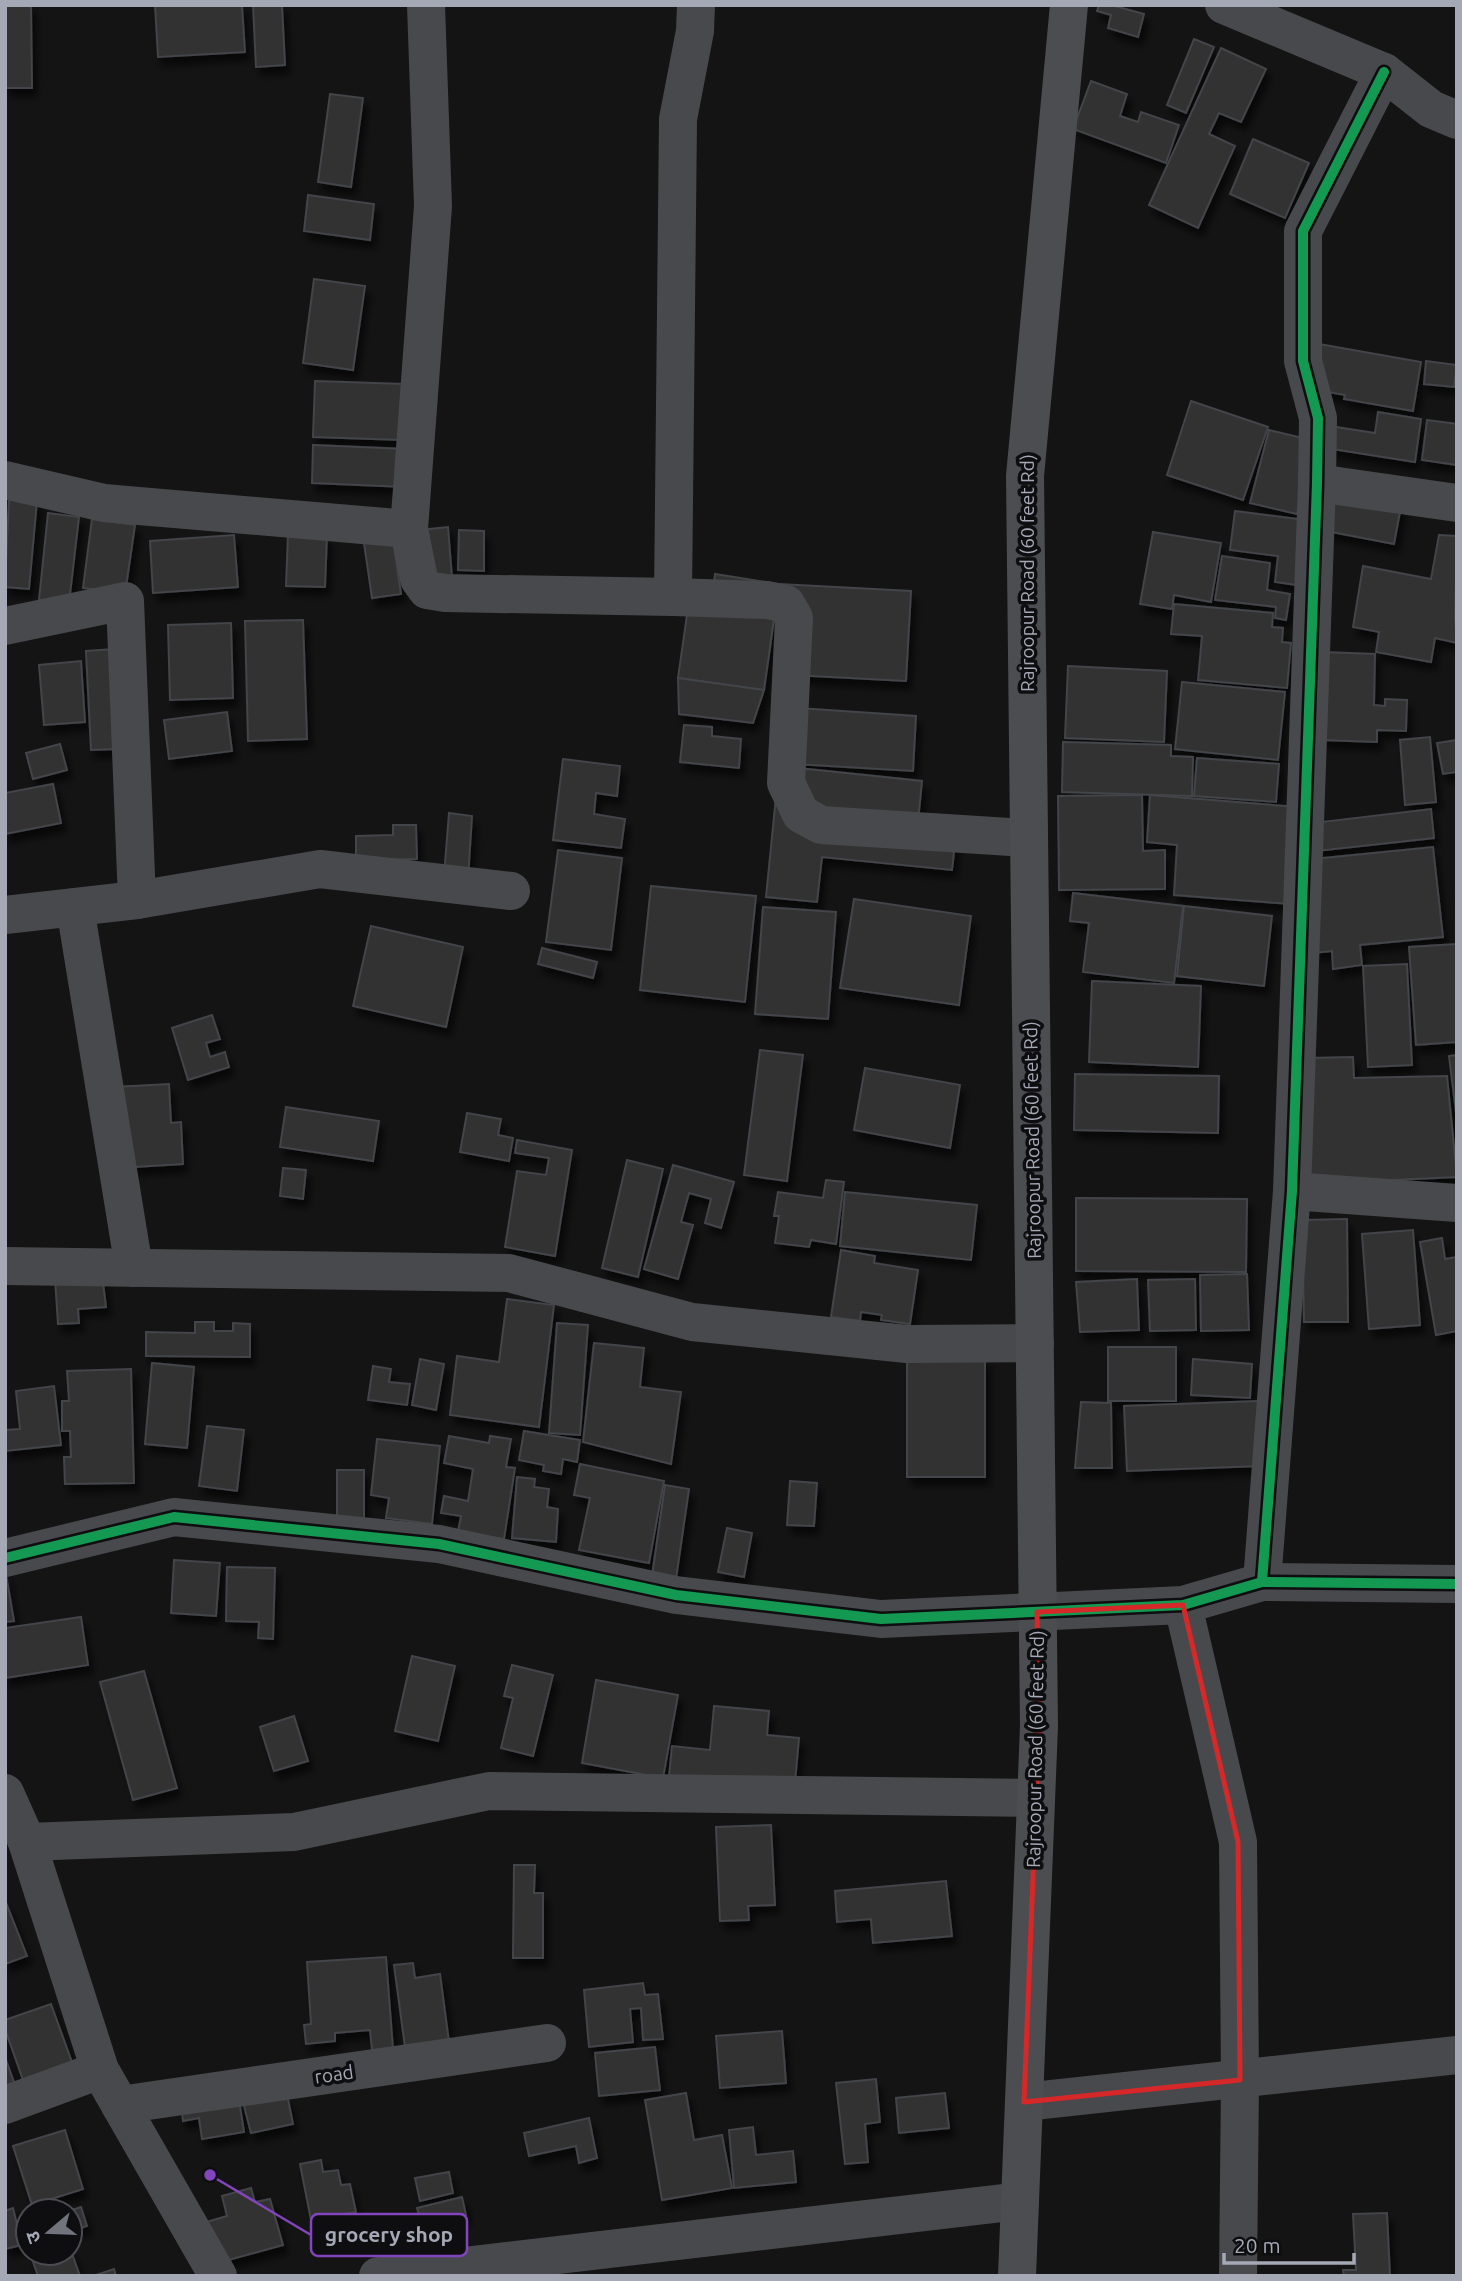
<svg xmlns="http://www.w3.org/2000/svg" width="1462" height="2281" viewBox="0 0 1462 2281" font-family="Ubuntu,'Noto Sans Devanagari',sans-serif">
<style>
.building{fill:#323233;stroke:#434448;stroke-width:2;filter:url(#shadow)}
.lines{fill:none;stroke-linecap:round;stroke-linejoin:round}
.minor{stroke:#48494d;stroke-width:38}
.tertiary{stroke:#48494d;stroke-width:38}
.secondary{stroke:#4c4d51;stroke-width:38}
.cycleway-casing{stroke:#0e0e10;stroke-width:15}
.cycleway{stroke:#139951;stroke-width:10}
.marked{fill:none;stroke:#d62828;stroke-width:5;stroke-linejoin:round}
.labels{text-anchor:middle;stroke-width:7;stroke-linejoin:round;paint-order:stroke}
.street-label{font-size:19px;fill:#a5a8b5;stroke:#0e0e10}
.leader{fill:none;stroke:#8345bd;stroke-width:2.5}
.callout-dot{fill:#8345bd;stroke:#0e0e10;stroke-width:2.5}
.callout{fill:#0e0e10;stroke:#8345bd;stroke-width:2.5}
.callout-label{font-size:21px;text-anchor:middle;font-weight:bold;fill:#a5a8b5}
</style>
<defs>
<filter id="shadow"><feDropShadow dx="4.5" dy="8" stdDeviation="3.5" flood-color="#0009"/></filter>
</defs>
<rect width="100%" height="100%" fill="#141414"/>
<g class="building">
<path d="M5,5H31L32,88H5Z"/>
<path d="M155,5H242L245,52L158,57Z"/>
<path d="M253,5H282L285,65L256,67Z"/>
<path d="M1099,5H1111L1144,14L1138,37L1108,28L1111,15L1097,11Z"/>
<path d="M1194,39L1214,47L1186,113L1167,105Z"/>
<path d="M1221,48L1266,69L1241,122L1219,113L1209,134L1235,146L1198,228L1149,205Z"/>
<path d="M1091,81L1127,94L1120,116L1138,122L1141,112L1179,125L1166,163L1073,129Z"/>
<path d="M330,94L363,98L351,187L318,182Z"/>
<path d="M1253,139L1309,163L1285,218L1230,194Z"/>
<path d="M308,195L374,204L370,240L304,231Z"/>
<path d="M314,279L365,286L353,370L303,363Z"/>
<path d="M1319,344L1421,362L1413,411L1344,399L1345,395L1311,389Z"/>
<path d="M1426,361L1457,365L1454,387L1424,384Z"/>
<path d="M315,381L404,384L402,440L313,437Z"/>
<path d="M1191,401L1268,427L1243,500L1167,475Z"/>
<path d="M1378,412L1421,419L1415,462L1319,447L1323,425L1375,433Z"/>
<path d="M1427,420L1457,424V465L1422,460Z"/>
<path d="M1269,430L1315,441L1297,514L1250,503Z"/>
<path d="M313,445L406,449L405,487L312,483Z"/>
<path d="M1333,488L1402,501L1394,544L1326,531Z"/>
<path d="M9,498L37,501L29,589L5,587Z"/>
<path d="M1235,511L1306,520L1297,585L1275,582L1278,556L1230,550Z"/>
<path d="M48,513L79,517L69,603L39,600Z"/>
<path d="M92,519L135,525L125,594L83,588Z"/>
<path d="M448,527L453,590L425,593L420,530Z"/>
<path d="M459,530L484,531V571L458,570Z"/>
<path d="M1153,532L1221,543L1211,602L1174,595L1172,609L1140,604Z"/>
<path d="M288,534L327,535L325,587L286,586Z"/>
<path d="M234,535L238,587L153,593L150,541Z"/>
<path d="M1439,535L1457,536L1455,618L1457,643L1435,638L1431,662L1376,652L1379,632L1353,627L1363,566L1431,579Z"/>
<path d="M393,539L401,594L372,598L364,543Z"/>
<path d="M1222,556L1270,563L1267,590L1290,594L1286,620L1275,618L1276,607L1215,600Z"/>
<path d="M715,574L779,584L764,690L678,678L691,587L713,590Z"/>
<path d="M779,584L911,591L906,681L774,674Z"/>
<path d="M1174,604L1273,613L1272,627L1283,628L1282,642L1291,643L1287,688L1198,680L1202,636L1171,634Z"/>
<path d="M303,620L307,739L248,741L245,621Z"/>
<path d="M231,623L233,698L170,700L168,625Z"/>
<path d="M114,649L118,749L91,750L86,651Z"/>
<path d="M1324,652L1375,654L1374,705L1385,706V699L1407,700L1406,731L1377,730V742L1321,740Z"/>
<path d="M81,661L85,722L44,725L39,665Z"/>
<path d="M1068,666L1167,671L1164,742L1065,738Z"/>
<path d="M678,678L764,690L753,723L679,714Z"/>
<path d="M1182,682L1285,692L1278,760L1175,749Z"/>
<path d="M798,708L916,716L913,771L795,764Z"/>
<path d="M227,712L232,751L169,759L164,720Z"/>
<path d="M684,725L712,727V736L741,739L739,768L680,762Z"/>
<path d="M1430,737L1436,802L1405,805L1400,740Z"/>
<path d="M1457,740V772L1443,774L1437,743Z"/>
<path d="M1063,742L1171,745V756L1193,757L1192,796L1062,792Z"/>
<path d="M60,744L67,770L33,779L26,753Z"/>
<path d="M1197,758L1279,764L1276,802L1194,796Z"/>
<path d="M563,759L620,766L617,796L596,793L594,814L625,819L621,848L553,840Z"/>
<path d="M779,766L922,781L918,822L957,826L952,870L822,857L817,902L766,897Z"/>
<path d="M53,784L61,823L5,834V793Z"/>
<path d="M1142,795L1143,851L1165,850V889L1059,890L1058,796Z"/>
<path d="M1150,795L1297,807L1290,904L1174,895L1177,845L1147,842Z"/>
<path d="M1431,809L1434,838L1317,851L1313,823Z"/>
<path d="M449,813L472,816L468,879L444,876Z"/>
<path d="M393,825H416L417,859L356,860V836L393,835Z"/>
<path d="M1433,847L1443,937L1360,945L1362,965L1333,969L1332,951L1314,953L1304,860Z"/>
<path d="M558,850L622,858L611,950L546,942Z"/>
<path d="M651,886L756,896L745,1002L640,990Z"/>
<path d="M1073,893L1183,906L1174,983L1083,972L1089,923L1070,921Z"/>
<path d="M854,899L971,916L959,1005L840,988Z"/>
<path d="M1184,906L1272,916L1264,986L1177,976Z"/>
<path d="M763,907L836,912L828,1019L755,1014Z"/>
<path d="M371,926L463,947L446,1027L353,1006Z"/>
<path d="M1457,944V1042L1416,1045L1409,947Z"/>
<path d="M542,948L597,962L593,978L538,964Z"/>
<path d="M1407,964L1412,1065L1368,1067L1363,966Z"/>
<path d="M1092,981L1201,986L1198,1067L1089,1062Z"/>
<path d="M212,1015L220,1039L206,1043L210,1057L225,1052L229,1067L188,1080L172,1028Z"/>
<path d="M760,1050L803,1055L787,1181L744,1175Z"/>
<path d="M1457,1055V1120L1449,1056Z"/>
<path d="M1353,1057L1354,1078L1447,1076L1457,1177L1309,1184L1306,1058Z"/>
<path d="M865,1068L960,1085L950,1148L854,1130Z"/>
<path d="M1075,1074L1219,1076L1218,1133L1074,1130Z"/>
<path d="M169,1084L171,1123L181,1122L183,1164L119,1168L114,1087Z"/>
<path d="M286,1107L379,1121L373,1161L280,1147Z"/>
<path d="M467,1113L501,1119L498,1135L513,1138L509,1161L460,1152Z"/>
<path d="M517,1140L572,1150L555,1256L505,1247L517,1171L546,1175L549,1158L515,1153Z"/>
<path d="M627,1160L663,1169L638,1277L602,1268Z"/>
<path d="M673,1165L734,1182L721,1228L705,1223L711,1199L689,1193L681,1222L693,1225L678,1279L644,1269Z"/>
<path d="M283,1168L306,1170L303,1199L280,1196Z"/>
<path d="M826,1180L844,1182L836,1244L811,1240L809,1247L775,1243L779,1216H774L778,1192L823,1198Z"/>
<path d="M845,1192L977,1205L971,1260L840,1246Z"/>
<path d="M1076,1198L1247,1199L1246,1272L1076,1271Z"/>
<path d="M1347,1219L1348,1322H1304L1302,1220Z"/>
<path d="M1413,1230L1420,1325L1369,1329L1362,1234Z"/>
<path d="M1442,1238L1445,1259L1457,1257V1331L1436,1335L1420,1242Z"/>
<path d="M841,1250L875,1256L874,1263L918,1270L910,1324L881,1320L882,1315L861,1312L860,1321L831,1317Z"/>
<path d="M102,1274L106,1307L78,1309L79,1323L58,1324L55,1279Z"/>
<path d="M1247,1274L1249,1330L1201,1331L1200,1275Z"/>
<path d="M1137,1279L1139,1330L1080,1332L1076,1282Z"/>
<path d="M1195,1279L1196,1330L1150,1331L1148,1280Z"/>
<path d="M507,1299L554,1305L539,1427L450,1415L457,1356L499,1362Z"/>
<path d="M195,1322H214V1331H233V1323L250,1324V1357L146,1356V1332L195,1333Z"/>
<path d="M557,1323L588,1325L580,1435L549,1433Z"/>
<path d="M594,1343L644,1348L640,1387L681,1392L671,1464L583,1442Z"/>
<rect x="1108" y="1347" width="68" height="54"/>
<rect x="907" y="1358" width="78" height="119"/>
<path d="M420,1359L444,1364L436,1410L412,1405Z"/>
<path d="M1193,1359L1252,1364L1250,1398L1191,1395Z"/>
<path d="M152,1363L194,1367L187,1448L145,1444Z"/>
<path d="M373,1366L391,1369L389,1382L410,1384L407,1405L368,1400Z"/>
<path d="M131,1369L134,1483L65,1484L64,1457H71L70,1431H62V1401H69L67,1371Z"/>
<path d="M54,1386L61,1445L5,1451V1430L20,1429L16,1391Z"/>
<path d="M1258,1401L1260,1466L1127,1471L1124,1406Z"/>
<path d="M1081,1402L1111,1403L1112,1468H1075Z"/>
<path d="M207,1426L244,1430L237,1491L199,1486Z"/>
<path d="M524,1431L580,1440L577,1462L563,1459L561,1474L543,1471L544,1465L519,1460Z"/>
<path d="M449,1436L489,1443L490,1436L511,1439L506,1467L515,1468L504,1539L458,1532L461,1516L441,1513L444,1496L468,1501L473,1469L444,1463Z"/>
<path d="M377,1439L440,1446L432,1524L386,1518L389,1498L371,1495Z"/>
<path d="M580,1464L664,1481L649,1563L579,1550L590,1498L574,1495Z"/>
<path d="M337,1470H364V1523L337,1524Z"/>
<path d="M517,1477L535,1479L534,1487L549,1489L547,1507L558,1509L556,1542L512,1538Z"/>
<path d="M790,1481L817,1483L814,1526L787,1525Z"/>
<path d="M665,1485L689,1489L675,1586L651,1583Z"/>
<path d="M727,1528L752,1533L744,1577L718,1572Z"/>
<path d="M174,1560L220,1563L216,1616L171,1613Z"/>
<path d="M227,1567L275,1568L273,1639L258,1638L259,1622L226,1621Z"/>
<path d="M6,1574L14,1621L5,1622V1574Z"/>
<path d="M81,1617L88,1665L5,1678V1628Z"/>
<path d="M412,1656L455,1666L438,1741L395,1731Z"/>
<path d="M512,1665L553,1675L533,1756L501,1748L513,1698L504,1696Z"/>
<path d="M144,1671L177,1788L133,1800L100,1682Z"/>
<path d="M596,1680L678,1695L663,1778L582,1763Z"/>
<path d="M714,1706L769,1711L767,1735L799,1738L794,1793L669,1777L672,1746L710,1750Z"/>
<path d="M294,1716L308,1761L274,1771L260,1727Z"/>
<path d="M771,1825L775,1905L748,1906L749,1920L720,1921L716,1827Z"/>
<path d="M514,1865H535L534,1893H543V1958H513Z"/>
<path d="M946,1881L952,1936L873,1943L871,1919L837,1922L835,1891Z"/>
<path d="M5,1900L27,1956L5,1964Z"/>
<path d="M386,1957L393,2049L372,2050L370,2030L335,2033V2041L306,2044L304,2025L311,2024L307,1962Z"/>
<path d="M413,1963L415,1978L440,1974L449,2042L405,2047L394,1965Z"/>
<path d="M643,1983L645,1995L658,1994L663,2039L643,2040L641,2008L630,2009L633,2042L589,2047L584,1990Z"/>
<path d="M51,2004L78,2079L29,2097L5,2029V2020Z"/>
<path d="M782,2031L786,2083L720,2088L716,2036Z"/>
<path d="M655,2047L660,2090L599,2096L595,2053Z"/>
<path d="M5,2057L20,2099L5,2104Z"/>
<path d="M876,2079L880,2122L865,2124L868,2162L845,2164L836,2083Z"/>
<path d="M240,2090L288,2099L293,2124L251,2133Z"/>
<path d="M686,2093L694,2140L722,2135L732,2188L662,2200L645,2100Z"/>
<path d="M945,2093L949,2128L899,2133L896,2098Z"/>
<path d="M239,2100L244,2132L202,2139L199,2118L183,2121L181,2102Z"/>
<path d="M589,2118L597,2158L579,2163L576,2146L529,2156L524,2133Z"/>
<path d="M753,2127L756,2155L793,2151L796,2182L734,2188L729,2130Z"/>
<path d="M65,2130L83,2189L32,2205L13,2146Z"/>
<path d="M321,2160L323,2172L338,2170L341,2185L350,2184L356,2212L311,2220L300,2164Z"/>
<path d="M449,2172L453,2193L420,2201L415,2178Z"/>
<path d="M251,2188L255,2202L270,2199L283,2245L214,2264L203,2223L227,2216L222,2196Z"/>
<path d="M462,2197L466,2215L422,2226L417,2208Z"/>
<path d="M81,2207L87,2226L70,2232L69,2211Z"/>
<path d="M13,2208L22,2245L5,2249V2211Z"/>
<path d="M1387,2213L1390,2276H1344L1343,2270H1356L1353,2214Z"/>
<path d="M70,2248L80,2276H38L30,2253H70Z"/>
<path d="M114,2269L116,2276H93Z"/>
</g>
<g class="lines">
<g class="minor">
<path d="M5,480L104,503L409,529L433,206L426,5"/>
<path d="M1317,483L1457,503"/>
<path d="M409,529L419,579L427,590L445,593L673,597L678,119L695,31L696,5"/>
<path d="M673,597L767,600L786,604L794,618L786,783L801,814L821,825L1027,838"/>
<path d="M5,626L125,601L137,900"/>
<path d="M75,907L134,1268"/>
<path d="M5,915L137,900L320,869L511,891"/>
<path d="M1292,1191L1457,1203"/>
<path d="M5,1266L509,1273L692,1322L907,1344L1035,1343"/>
<path d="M5,1558L174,1517L439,1544L676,1595L881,1619L1183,1605L1262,1582L1457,1584"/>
<path d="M1262,1582L1292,1191L1317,483L1318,418L1303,361V231L1384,72"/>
<path d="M1183,1605L1238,1842L1240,2080L1238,2276"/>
<path d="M5,1793L27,1842L100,2070L218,2276"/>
<path d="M27,1842L294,1832L489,1791L1036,1798"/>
<path d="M1024,2102L1457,2055"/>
<path d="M5,2105L100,2070"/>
<path d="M120,2105L547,2043"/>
<path d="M378,2276L1020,2201"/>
</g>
<path class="tertiary" d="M1224,5L1384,72L1431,109L1457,120"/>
<path class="secondary" d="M1017,2276L1039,1726L1025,476L1069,5"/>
<g class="cycleway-casing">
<g id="cycleway">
<path d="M5,1558L174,1517L439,1544L676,1595L881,1619L1183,1605L1262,1582L1457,1584"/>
<path d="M1262,1582L1292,1191L1317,483L1318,418L1303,361V231L1384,72"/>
</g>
</g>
<use href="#cycleway" class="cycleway"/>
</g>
<path class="marked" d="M1183,1605L1238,1842L1240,2080L1024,2102L1039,1726L1037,1612Z"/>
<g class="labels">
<g class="street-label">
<text transform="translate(1027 573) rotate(-90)" y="7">Rajroopur Road (60 feet Rd)</text>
<text transform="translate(1032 1140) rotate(-91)" y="7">Rajroopur Road (60 feet Rd)</text>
<text transform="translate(1035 1749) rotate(-89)" y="7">Rajroopur Road (60 feet Rd)</text>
<text transform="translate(334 2074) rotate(-8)" y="7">road</text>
</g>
</g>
<path class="leader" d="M210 2175L311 2235"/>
<circle class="callout-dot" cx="210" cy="2175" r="7"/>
<rect class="callout" x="311" y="2214" width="156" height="42" rx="7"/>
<g class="callout-label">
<text x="389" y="2242">grocery shop</text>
</g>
<rect width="1462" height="2281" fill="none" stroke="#a5a8b5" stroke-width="14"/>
<g transform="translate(49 2232) rotate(251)"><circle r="33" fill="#0e0e10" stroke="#4a4c52" stroke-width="2"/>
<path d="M0-5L12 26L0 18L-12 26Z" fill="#72747d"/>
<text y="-10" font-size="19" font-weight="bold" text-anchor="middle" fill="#a5a8b5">उ</text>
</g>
<path d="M1224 2253v10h130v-10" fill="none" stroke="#a5a8b5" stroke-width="3.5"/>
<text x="1234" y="2253" font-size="21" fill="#a5a8b5" stroke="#0e0e10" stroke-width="5" paint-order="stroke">20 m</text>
</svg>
